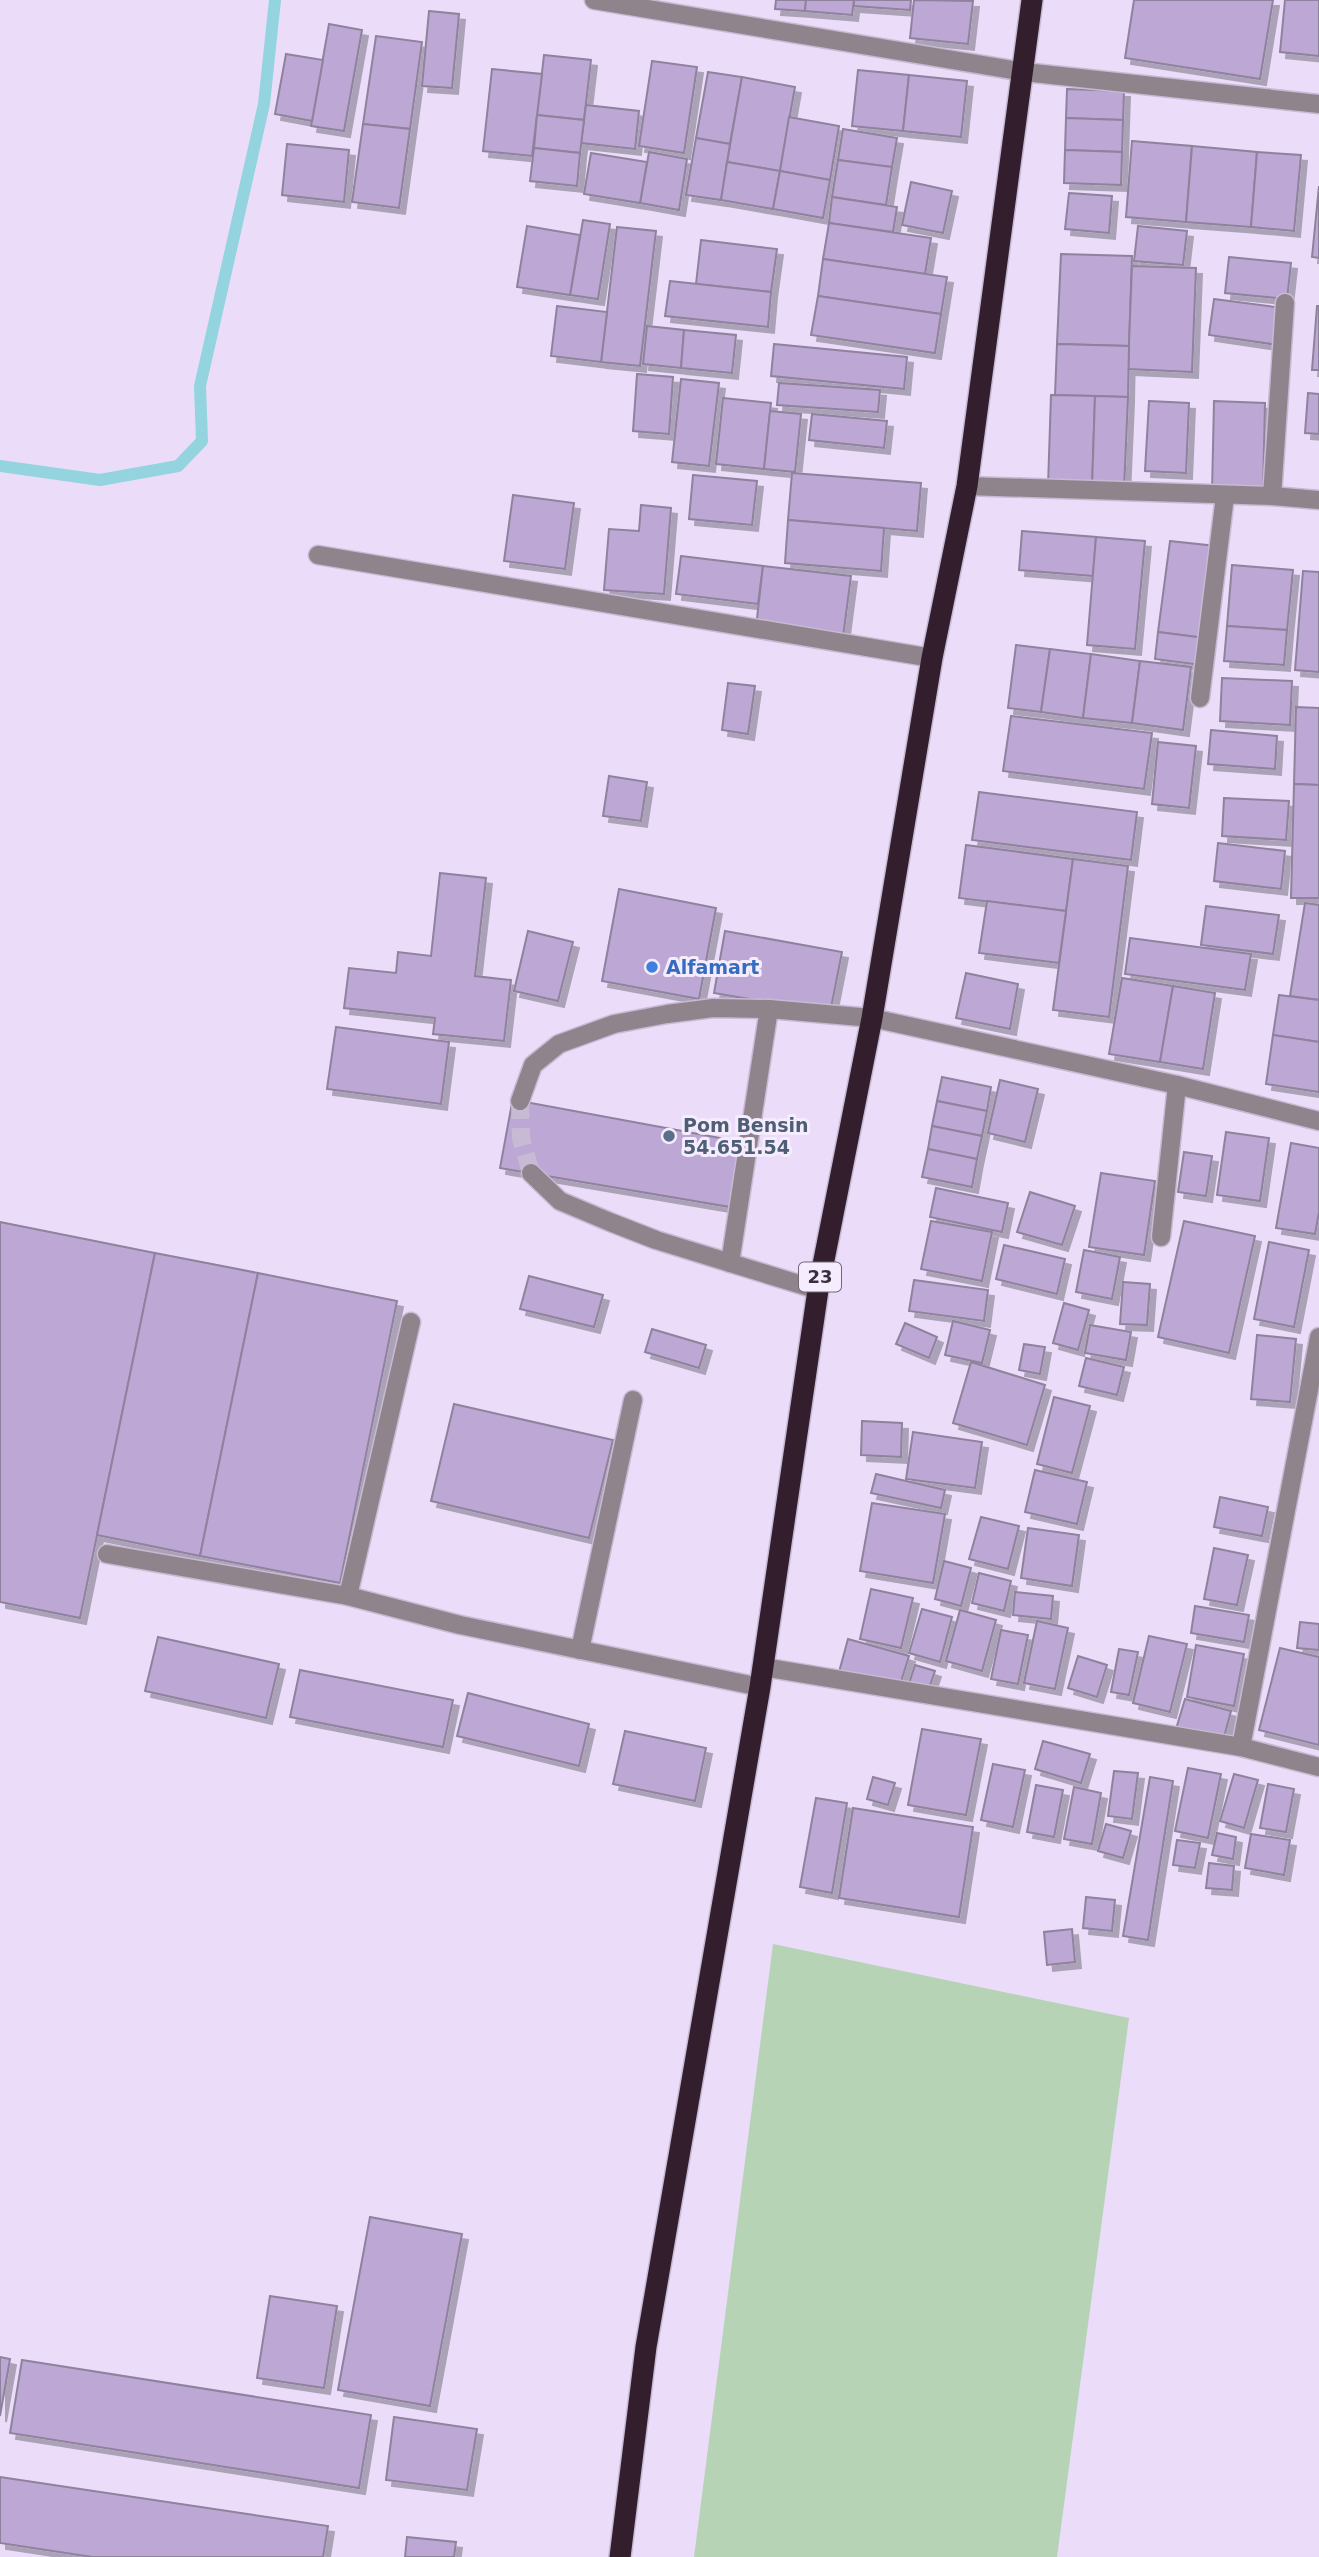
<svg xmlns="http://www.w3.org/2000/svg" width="1319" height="2557" viewBox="0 0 1319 2557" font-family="'DejaVu Sans',sans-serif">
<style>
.green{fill:#b6d3b5}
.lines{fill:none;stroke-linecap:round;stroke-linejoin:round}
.stream{stroke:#93d4df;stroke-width:12}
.building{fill:#bda7d4;stroke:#8f829d;stroke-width:2;filter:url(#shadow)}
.minor-tunnel{stroke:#c7bad4;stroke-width:18;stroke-dasharray:18 9;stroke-linecap:butt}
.minor-casing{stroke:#c7bad4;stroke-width:21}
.highway-casing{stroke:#c7bad4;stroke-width:24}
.minor{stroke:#90848c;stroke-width:18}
.highway{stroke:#331e2e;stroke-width:21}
.shop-dot{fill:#3f7fe0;stroke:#f5edfe;stroke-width:2.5}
.service-dot{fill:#5c6f8a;stroke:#f5edfe;stroke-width:2.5}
.labels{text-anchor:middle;stroke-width:6;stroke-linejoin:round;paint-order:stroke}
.shield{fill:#f5edfe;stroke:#6f6976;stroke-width:2}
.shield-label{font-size:18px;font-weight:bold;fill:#36303c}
.shop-label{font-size:19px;font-weight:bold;fill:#366cbe;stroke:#f5edfe;text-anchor:start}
.service-label{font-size:19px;font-weight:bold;fill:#4e5e75;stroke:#f5edfe;text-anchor:start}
</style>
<defs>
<filter id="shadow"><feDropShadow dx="6" dy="6" stdDeviation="0" flood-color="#0004"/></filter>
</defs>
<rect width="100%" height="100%" fill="#ebddfa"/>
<path class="green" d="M773,1944L1129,2018L1057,2557H694Z"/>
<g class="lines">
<path class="stream" d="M0,466L100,480L178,466L202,441L200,386L264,104L275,0"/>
</g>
<g class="building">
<path d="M776,0H806L805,11L775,9Z"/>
<path d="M806,0H854L852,15L805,11Z"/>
<path d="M854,0H911L910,10L854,6Z"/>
<path d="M914,0L973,1L968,44L910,38Z"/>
<path d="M1134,0H1273L1260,79L1125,58Z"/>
<path d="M1285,0H1319V56L1280,52Z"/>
<path d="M429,11L459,14L452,88L422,86Z"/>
<path d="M329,24L362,30L344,131L311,126Z"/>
<path d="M376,36L422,42L410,129L363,124Z"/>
<path d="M286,54L323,60L312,121L275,114Z"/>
<path d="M544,55L591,60L584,120L537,115Z"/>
<path d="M652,61L697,67L684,153L639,146Z"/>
<path d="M492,69L542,74L532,156L483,151Z"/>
<path d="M858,70L909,75L903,131L852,126Z"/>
<path d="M708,72L742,77L730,144L696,138Z"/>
<path d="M909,75L967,81L961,137L903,131Z"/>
<path d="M742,77L795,87L780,171L727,162Z"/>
<path d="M1067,89L1124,91L1123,120L1066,118Z"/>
<path d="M586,105L639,111L635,149L581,143Z"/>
<path d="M537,115L584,120L580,153L534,148Z"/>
<path d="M789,117L839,126L830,180L780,171Z"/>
<path d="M1066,118L1123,120L1122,152L1065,150Z"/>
<path d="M363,124L410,129L399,208L352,202Z"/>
<path d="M843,129L897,138L892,167L838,160Z"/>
<path d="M696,138L730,144L721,200L686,195Z"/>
<path d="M1132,141L1192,146L1186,222L1126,217Z"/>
<path d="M287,144L349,150L344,202L282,195Z"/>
<path d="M1192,146L1257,152L1251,227L1186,222Z"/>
<path d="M534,148L580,153L577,186L530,181Z"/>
<path d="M1065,150L1122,152L1121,185L1064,183Z"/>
<path d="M649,152L687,159L679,210L640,203Z"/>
<path d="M1257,152L1301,155L1294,231L1251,227Z"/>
<path d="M591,153L647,162L640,203L584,194Z"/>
<path d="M838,160L892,167L886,205L832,197Z"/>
<path d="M727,162L780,171L773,209L721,200Z"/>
<path d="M780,171L830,180L823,218L773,209Z"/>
<path d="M911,182L952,191L943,233L902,225Z"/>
<path d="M1319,186V258L1312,257Z"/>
<path d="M1069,193L1112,196L1109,233L1065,229Z"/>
<path d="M832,197L897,207L893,232L829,223Z"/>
<path d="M583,220L610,224L598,299L570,295Z"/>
<path d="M829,223L931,238L925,274L823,259Z"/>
<path d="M527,226L580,235L570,295L517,287Z"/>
<path d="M1138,226L1187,231L1183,265L1134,261Z"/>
<path d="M617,227L656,231L640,366L601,362Z"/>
<path d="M701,240L777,249L771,292L696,284Z"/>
<path d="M1061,254L1132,256L1129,346L1057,344Z"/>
<path d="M1229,257L1291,263L1287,299L1225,293Z"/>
<path d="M823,259L947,277L941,314L818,296Z"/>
<path d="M1132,266L1196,268L1192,372L1128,369Z"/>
<path d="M670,281L771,292L768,327L665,316Z"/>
<path d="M818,296L941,314L935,353L811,335Z"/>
<path d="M1214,299L1283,308L1278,345L1209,335Z"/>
<path d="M557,306L607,312L601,362L551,356Z"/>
<path d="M1317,306H1319V370H1312Z"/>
<path d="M647,326L684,330L681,368L643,364Z"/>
<path d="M684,330L736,335L732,373L681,368Z"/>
<path d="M774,344L907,357L904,389L771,376Z"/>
<path d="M1057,344L1129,346L1128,397L1055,395Z"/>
<path d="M637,374L673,377L669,434L633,431Z"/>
<path d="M681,379L719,383L709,466L672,462Z"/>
<path d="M779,383L880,390L878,412L777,405Z"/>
<path d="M1308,393L1319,394V434L1305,433Z"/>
<path d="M1051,395L1095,396L1092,488L1048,486Z"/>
<path d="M1095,396L1128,397L1124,489L1092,488Z"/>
<path d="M723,398L771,403L764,469L716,464Z"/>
<path d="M1149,401L1189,403L1186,473L1145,471Z"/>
<path d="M1214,401L1265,403L1263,492H1212Z"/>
<path d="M770,411L801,414L795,472L764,469Z"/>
<path d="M812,414L887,421L884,448L809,440Z"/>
<path d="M792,473L921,483L917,531L788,520Z"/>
<path d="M693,475L757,481L752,525L689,519Z"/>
<path d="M513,495L574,503L565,569L504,561Z"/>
<path d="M641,505L671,508L664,594L604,590L609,529L639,531Z"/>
<path d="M788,520L884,528L881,571L785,563Z"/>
<path d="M1022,531L1096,537L1093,576L1019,570Z"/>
<path d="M1096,537L1145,541L1135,649L1087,645Z"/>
<path d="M1170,541L1216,546L1205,638L1158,632Z"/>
<path d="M681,556L763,566L758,604L676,594Z"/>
<path d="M1232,565L1293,570L1287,630L1227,626Z"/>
<path d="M763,566L851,576L843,637L756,627Z"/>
<path d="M1303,571L1319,572V672L1295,670Z"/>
<path d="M1227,626L1287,630L1284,665L1224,661Z"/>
<path d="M1158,632L1205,638L1201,665L1155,659Z"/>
<path d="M1016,645L1050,649L1041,712L1008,708Z"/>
<path d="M1050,649L1091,654L1083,718L1041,712Z"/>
<path d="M1091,654L1140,661L1132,723L1083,718Z"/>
<path d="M1140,661L1191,667L1183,730L1132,723Z"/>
<path d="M1222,678L1292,681L1290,725L1220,721Z"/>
<path d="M728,683L755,686L748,734L722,730Z"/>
<path d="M1296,707L1319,708V785L1294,784Z"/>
<path d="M1011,716L1152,733L1144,789L1003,771Z"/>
<path d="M1211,730L1277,736L1275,769L1208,764Z"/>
<path d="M1158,742L1196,746L1189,808L1152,804Z"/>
<path d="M609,776L647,782L641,821L603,816Z"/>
<path d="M1294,784L1319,785V898H1291Z"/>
<path d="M979,792L1137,812L1131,860L972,840Z"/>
<path d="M1224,798L1289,801L1286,840L1222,836Z"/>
<path d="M1218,843L1285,851L1281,889L1214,881Z"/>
<path d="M966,845L1073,859L1066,911L959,898Z"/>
<path d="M1073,859L1128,866L1109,1017L1053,1010Z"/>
<path d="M440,873L486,878L475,976L511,980L504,1041L433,1034L435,1018L344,1008L349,968L396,973L398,952L431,956Z"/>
<path d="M619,889L716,908L699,999L602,981Z"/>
<path d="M987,901L1066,911L1059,963L979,953Z"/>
<path d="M1305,903L1319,905V1000L1290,996Z"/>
<path d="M1206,906L1279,915L1273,954L1201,945Z"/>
<path d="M528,931L573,942L558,1001L514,991Z"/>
<path d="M725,931L842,952L830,1013L714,993Z"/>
<path d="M1130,938L1251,954L1245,990L1125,974Z"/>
<path d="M966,973L1018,984L1010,1029L956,1018Z"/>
<path d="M1122,978L1173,986L1160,1062L1109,1054Z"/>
<path d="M1173,986L1215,993L1203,1069L1160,1062Z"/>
<path d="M1279,995L1319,1000V1042L1273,1035Z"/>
<path d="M336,1027L449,1042L441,1104L327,1089Z"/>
<path d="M1273,1035L1319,1042V1092L1266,1084Z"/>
<path d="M942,1077L991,1087L987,1111L937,1101Z"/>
<path d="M1000,1080L1038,1089L1025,1142L988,1133Z"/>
<path d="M520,1101L742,1142L730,1207L500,1168L512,1103Z"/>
<path d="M937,1101L987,1111L982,1136L932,1126Z"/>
<path d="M932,1126L982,1136L977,1159L928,1149Z"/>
<path d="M1226,1132L1269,1138L1260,1201L1217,1195Z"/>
<path d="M1291,1143L1319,1148V1212L1315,1234L1276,1228Z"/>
<path d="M928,1149L977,1159L972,1187L922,1177Z"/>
<path d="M1184,1152L1212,1156L1206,1196L1178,1192Z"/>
<path d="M1101,1173L1155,1181L1144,1255L1089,1247Z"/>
<path d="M936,1188L1008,1203L1002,1232L930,1217Z"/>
<path d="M1030,1192L1075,1206L1062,1245L1017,1232Z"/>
<path d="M931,1221L992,1232L982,1281L921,1269Z"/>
<path d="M1184,1221L1255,1236L1229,1353L1158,1337Z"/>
<path d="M0,1222L155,1253L80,1618L0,1602Z"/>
<path d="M1269,1242L1309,1250L1294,1327L1254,1319Z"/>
<path d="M1004,1245L1065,1259L1057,1294L996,1279Z"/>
<path d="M1084,1250L1120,1257L1112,1299L1076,1292Z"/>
<path d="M155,1253L258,1273L200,1556L97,1535Z"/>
<path d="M258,1273L397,1301L340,1583L200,1556Z"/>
<path d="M529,1276L603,1295L594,1327L520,1309Z"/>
<path d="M914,1280L988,1290L984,1321L909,1311Z"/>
<path d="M1123,1282L1150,1284L1147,1325L1120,1324Z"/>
<path d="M1064,1303L1089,1310L1078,1350L1053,1343Z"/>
<path d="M953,1321L990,1330L982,1363L945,1355Z"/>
<path d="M905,1323L937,1337L929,1358L896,1344Z"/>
<path d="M1090,1325L1131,1332L1126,1360L1085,1353Z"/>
<path d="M652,1329L706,1345L699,1368L645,1352Z"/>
<path d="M1257,1335L1296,1339L1290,1402L1251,1399Z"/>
<path d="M1024,1344L1045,1347L1040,1374L1019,1370Z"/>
<path d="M1086,1358L1124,1367L1117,1395L1079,1386Z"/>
<path d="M971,1362L1045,1385L1027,1445L953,1423Z"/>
<path d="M1054,1397L1090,1406L1072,1473L1037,1464Z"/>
<path d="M454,1404L613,1440L589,1538L431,1501Z"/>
<path d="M862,1421L902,1423L901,1457L861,1455Z"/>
<path d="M913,1432L982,1442L975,1488L906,1479Z"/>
<path d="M1035,1470L1087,1482L1077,1524L1025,1512Z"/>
<path d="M876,1474L945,1490L941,1508L871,1493Z"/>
<path d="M1220,1497L1268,1507L1262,1536L1214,1527Z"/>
<path d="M872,1503L945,1514L933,1583L860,1571Z"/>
<path d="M981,1517L1019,1526L1008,1569L969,1559Z"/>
<path d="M1028,1528L1079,1535L1072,1586L1021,1578Z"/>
<path d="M1214,1548L1248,1555L1237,1605L1204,1599Z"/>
<path d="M944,1561L971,1568L961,1606L935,1599Z"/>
<path d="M979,1573L1011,1581L1004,1611L972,1603Z"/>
<path d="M871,1589L913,1598L901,1648L860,1639Z"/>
<path d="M1015,1592L1053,1596L1051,1619L1013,1615Z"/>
<path d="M1195,1606L1249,1615L1244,1642L1191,1633Z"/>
<path d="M922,1609L952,1617L940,1662L909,1653Z"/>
<path d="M960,1610L996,1620L982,1671L946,1661Z"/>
<path d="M1037,1621L1068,1628L1055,1689L1024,1683Z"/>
<path d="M1300,1622L1319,1624V1650L1297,1648Z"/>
<path d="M1001,1630L1028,1635L1018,1684L991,1679Z"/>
<path d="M1149,1636L1187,1644L1170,1712L1133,1703Z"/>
<path d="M158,1637L279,1664L266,1718L145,1691Z"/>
<path d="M848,1639L909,1656L899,1688L839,1672Z"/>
<path d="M1196,1645L1244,1654L1234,1706L1187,1697Z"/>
<path d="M1280,1648L1319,1657V1745L1259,1730Z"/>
<path d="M1119,1649L1138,1652L1129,1695L1111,1692Z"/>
<path d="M1078,1656L1107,1665L1097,1697L1068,1688Z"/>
<path d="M915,1665L935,1671L927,1694L908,1687Z"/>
<path d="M300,1670L453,1700L443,1747L290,1717Z"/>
<path d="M468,1693L589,1724L579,1766L457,1736Z"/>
<path d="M1185,1699L1231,1711L1223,1741L1176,1729Z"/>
<path d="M922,1729L981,1739L966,1815L908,1805Z"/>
<path d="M625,1731L706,1748L695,1801L613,1784Z"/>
<path d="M1043,1741L1090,1754L1081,1783L1035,1769Z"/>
<path d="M993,1764L1025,1770L1013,1827L981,1820Z"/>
<path d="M1188,1768L1221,1774L1208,1838L1175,1831Z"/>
<path d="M1114,1771L1138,1773L1132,1819L1108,1816Z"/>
<path d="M1234,1774L1258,1780L1244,1828L1220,1821Z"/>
<path d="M873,1777L895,1783L888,1805L867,1799Z"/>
<path d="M1150,1777L1173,1781L1148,1940L1123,1936Z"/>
<path d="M1268,1784L1294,1789L1286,1832L1260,1828Z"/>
<path d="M1036,1785L1063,1790L1054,1837L1027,1832Z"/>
<path d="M1074,1787L1101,1793L1092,1844L1064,1839Z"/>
<path d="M816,1798L847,1803L832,1893L800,1887Z"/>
<path d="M853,1808L973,1827L959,1917L839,1898Z"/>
<path d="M1106,1824L1131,1831L1123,1858L1098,1851Z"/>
<path d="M1217,1833L1236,1837L1233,1859L1212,1855Z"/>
<path d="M1251,1834L1290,1840L1284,1875L1245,1868Z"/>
<path d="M1177,1840L1200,1843L1195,1868L1173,1865Z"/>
<path d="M1209,1863L1234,1866L1232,1890L1206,1888Z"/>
<path d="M1086,1897L1115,1900L1112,1931L1083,1928Z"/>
<path d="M1072,1929L1075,1962L1047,1965L1044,1932Z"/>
<path d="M370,2217L462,2234L430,2406L338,2390Z"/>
<path d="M270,2296L337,2306L324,2388L257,2378Z"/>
<path d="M0,2357L10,2359L0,2416Z"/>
<path d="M22,2360L371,2415L359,2488L10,2433Z"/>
<path d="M394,2417L477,2429L467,2490L386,2480Z"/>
<path d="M0,2477L328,2526L323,2557H92L0,2543Z"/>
<path d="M407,2537L456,2542L454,2557H405Z"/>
</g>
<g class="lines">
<path class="minor-tunnel" d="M520,1101L521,1138L531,1173"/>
<g class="minor-casing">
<g id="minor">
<path d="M594,0L1024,72L1319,104"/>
<path d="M967,486L1272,496L1319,500"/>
<path d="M1272,496L1285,303"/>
<path d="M318,555L932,658"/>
<path d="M1200,698L1225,496"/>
<path d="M520,1101L533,1065L559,1044L614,1024L667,1014L713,1008L769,1009L872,1018L1177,1085L1319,1121"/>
<path d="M531,1173L560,1201L610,1222L656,1240L818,1290"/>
<path d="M1161,1237L1177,1085"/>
<path d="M730,1263L769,1009"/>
<path d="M107,1554L348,1596L460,1625L760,1687"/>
<path d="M348,1596L411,1322"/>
<path d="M580,1650L633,1400"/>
<path d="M763,1667L1241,1747L1319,1767"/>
<path d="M1241,1747L1319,1337"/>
</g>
</g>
<g class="highway-casing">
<path id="highway" d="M620,2557L646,2347L760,1687L818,1290L872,1018L932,658L967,486L1032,0"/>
</g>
<use href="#minor" class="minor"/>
<use href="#highway" class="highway"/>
</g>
<circle class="shop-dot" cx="652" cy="967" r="7"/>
<circle class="service-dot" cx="669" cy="1136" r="7"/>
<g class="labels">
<rect class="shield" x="799" y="1262.5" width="42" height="29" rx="5"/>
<g class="shield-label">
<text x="820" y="1283">23</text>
</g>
<g class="shop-label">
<text x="666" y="974">Alfamart</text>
</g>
<g class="service-label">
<text x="683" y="1132">Pom Bensin<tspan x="683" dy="22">54.651.54</tspan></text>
</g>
</g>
</svg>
